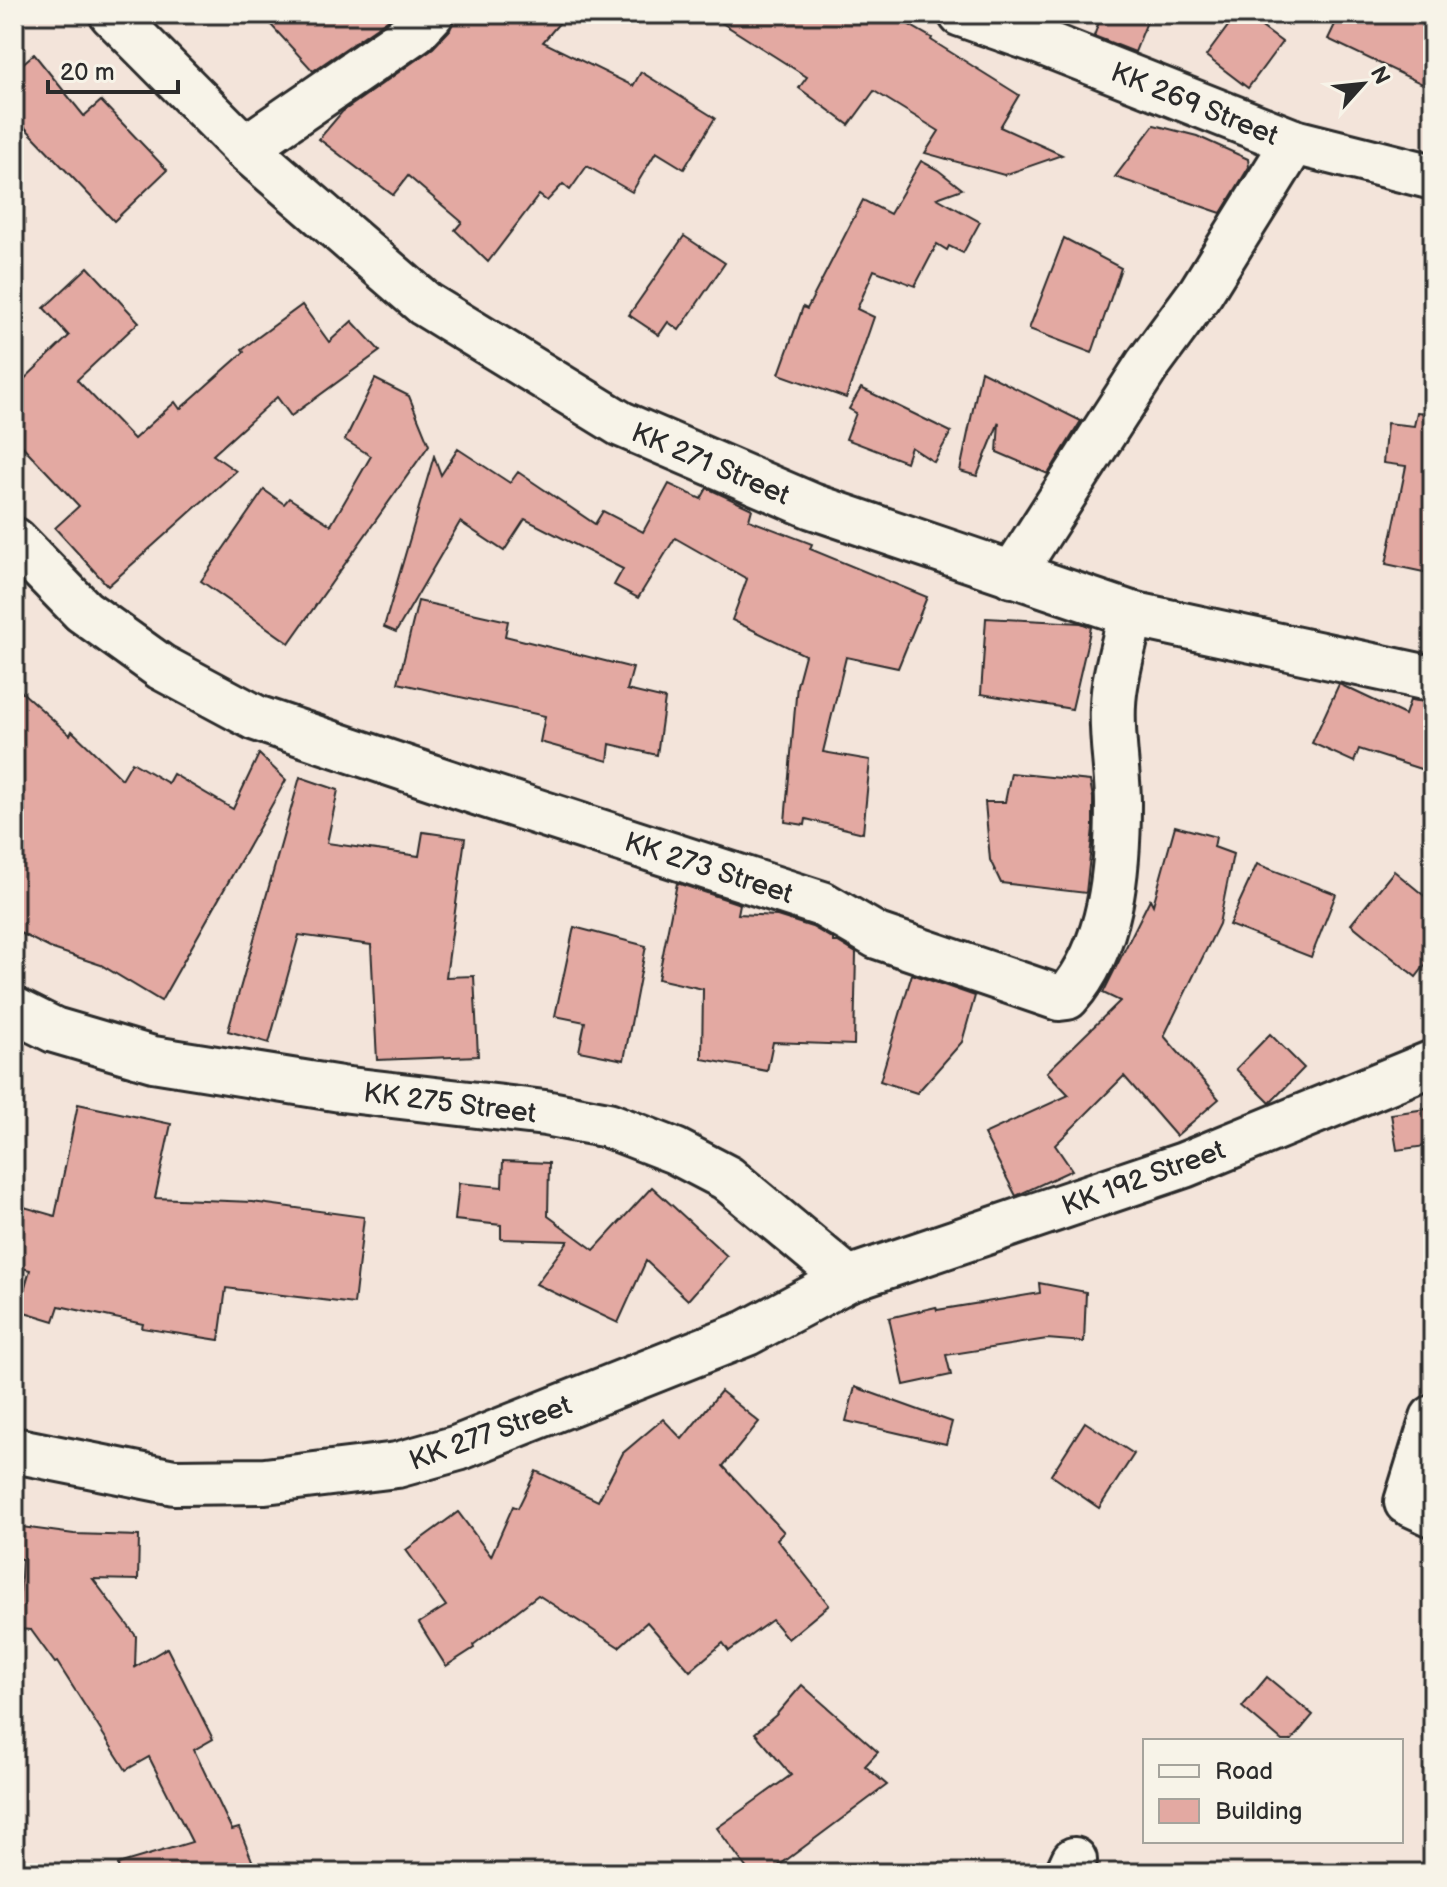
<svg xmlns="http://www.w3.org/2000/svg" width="1447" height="1887" viewBox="0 0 1447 1887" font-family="'Balsamiq Sans',sans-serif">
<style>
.building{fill:#e3a9a2;stroke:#2b2b2b;stroke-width:2}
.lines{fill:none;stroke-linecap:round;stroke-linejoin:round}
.minor-casing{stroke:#2b2b2b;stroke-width:50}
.minor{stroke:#f7f3e8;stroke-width:44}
.labels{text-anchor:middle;stroke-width:8;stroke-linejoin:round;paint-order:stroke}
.street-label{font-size:28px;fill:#2b2b2b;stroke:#f7f3e8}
</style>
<rect width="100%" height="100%" fill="#f3e4da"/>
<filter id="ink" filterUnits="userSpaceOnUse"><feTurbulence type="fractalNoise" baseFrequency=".0125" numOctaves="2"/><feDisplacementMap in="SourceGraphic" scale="16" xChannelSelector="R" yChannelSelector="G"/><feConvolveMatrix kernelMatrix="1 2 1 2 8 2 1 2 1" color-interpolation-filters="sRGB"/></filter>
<g filter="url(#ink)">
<g class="building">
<path d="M261,14H396L313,71Z"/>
<path d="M455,14H567L543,42L633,86L641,72L715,118L684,169L656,152L632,192L587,166L570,190L563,184L547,201L539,195L488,262L455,230L462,222L408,176L393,195L319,139L342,112L433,48L450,30Z"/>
<path d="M708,14H890L932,38L931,40L1019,95L1000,127L1062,155L1004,175L925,153L939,131L874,91L849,125L799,88L807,77Z"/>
<path d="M1102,14H1150L1135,52L1094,36Z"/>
<path d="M1237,14H1244L1282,42L1248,88L1206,56Z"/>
<path d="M1340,14H1419L1433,21V89L1328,39Z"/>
<path d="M34,54L84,116L101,101L167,170L114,221L14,116V71Z"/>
<path d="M1154,125L1197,136L1248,159L1249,167L1221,213L1115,177Z"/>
<path d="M921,161L938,170L962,189L937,198L980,222L963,253L949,246L947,250L937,244L915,286L874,270L857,309L874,317L846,398L779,374L803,307L807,309L863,200L890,214Z"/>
<path d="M684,236L725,263L679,330L668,322L659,335L629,315Z"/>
<path d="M1064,238L1121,268L1092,353L1029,329Z"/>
<path d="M88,267L139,322L77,380L134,439L175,402L180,409L244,352L242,349L302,305L329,342L352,321L380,351L291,416L277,397L213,455L236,471L108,586L55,528L79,506L14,437V389L69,336L44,308Z"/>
<path d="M981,371L1081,421L1048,474L997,452L999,422L977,476L960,471Z"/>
<path d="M375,379L409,396L429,445L289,643L201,581L264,490L284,504L289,498L331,525L371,456L345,440Z"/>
<path d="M861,388L951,432L934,462L911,447L906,462L846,439L856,413L849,409Z"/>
<path d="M1417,412L1433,414V574L1386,564L1406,466L1383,463L1387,423L1414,426Z"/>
<path d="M458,449L510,483L518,472L595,524L603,511L643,532L669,484L701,499L707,488L752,509L749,520L812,544L810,549L927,597L898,668L846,657L823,752L870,760L863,833L806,819L805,825L785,822L797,685L805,655L732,620L747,579L675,538L638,598L614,585L623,569L525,519L504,551L460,522L396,632L384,627L434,456L441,475Z"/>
<path d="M418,601L508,621L505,636L633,668L627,690L665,699L657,755L610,744L608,761L540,742L545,716L398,683Z"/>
<path d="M986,618L1081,623L1091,627L1072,709L981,694Z"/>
<path d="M1339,684L1405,715L1410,700L1433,703V773L1359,749L1354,762L1312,743Z"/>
<path d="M14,685L70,735L72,731L122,779L132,762L168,783L173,774L233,809L259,754L286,780L161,1001L101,965L50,948L14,930Z"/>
<path d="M1011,773L1090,781L1093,798V828L1086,893L1001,883L990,860L985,802H1005Z"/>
<path d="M300,777L338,790L327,843L419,856L423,832L465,838L446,977L474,976L478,1056L377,1060L371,945L299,935L269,1043L228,1031Z"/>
<path d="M1175,826L1216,837L1214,847L1233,854L1219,924L1164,1036L1219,1099L1176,1136L1124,1076L1055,1145L1072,1170L1016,1196L984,1134L1069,1095L1047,1072L1120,1001L1103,993L1150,899L1153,905Z"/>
<path d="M1257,864L1336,894L1311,957L1229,925Z"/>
<path d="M1394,871L1433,903V955L1416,977L1351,924Z"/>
<path d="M677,883L740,904L738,914L777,916L812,927L833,939V942H838L856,953L854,1045L773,1042L767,1071L702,1059L703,989L658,979Z"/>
<path d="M574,927L646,946L624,1060L579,1051L585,1022L555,1016Z"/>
<path d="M912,974L975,996L962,1042L917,1093L880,1081Z"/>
<path d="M1270,1034L1304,1068L1270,1103L1236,1069Z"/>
<path d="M78,1104L171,1124L155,1198L252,1202L364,1217L354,1304L226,1288L219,1340L142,1328L143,1324L59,1306L54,1321L18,1310L30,1270L14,1266V1204L55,1216Z"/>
<path d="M1433,1108V1145L1397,1150L1391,1114Z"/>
<path d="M503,1161L549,1163L548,1216L594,1250L652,1187L727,1256L688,1300L646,1261L618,1323L536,1284L568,1241L501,1239V1225L455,1220L459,1183L502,1187Z"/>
<path d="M1039,1283L1086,1292L1084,1342L1047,1339L946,1355L951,1375L904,1385L889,1318L936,1307L937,1310L1040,1293Z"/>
<path d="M855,1387L952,1422L946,1444L846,1421Z"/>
<path d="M721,1391L759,1422L723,1466L784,1532L777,1539L829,1605L788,1639L772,1620L729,1651L723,1643L690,1671L647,1622L619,1647L538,1595L473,1645L474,1648L446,1666L419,1623L446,1606L406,1550L458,1512L491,1556L513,1506L518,1508L536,1471L598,1501L623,1453L663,1419L682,1439Z"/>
<path d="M1085,1422L1134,1454L1099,1508L1051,1475Z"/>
<path d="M14,1526L74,1534L139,1536L138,1580L93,1579L136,1636L135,1667L167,1648L213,1739L194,1750L232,1830L239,1828L257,1873H119L118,1864L192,1842L149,1757L126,1770L57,1662L55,1663L31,1630L18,1629L22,1559L14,1558Z"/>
<path d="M1267,1677L1313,1715L1291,1741H1282L1242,1707Z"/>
<path d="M802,1685L878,1752L865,1766L887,1785L769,1873H750L717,1828L791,1775L755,1733L776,1715Z"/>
</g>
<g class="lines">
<g class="minor-casing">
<g id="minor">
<path d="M112,14L245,148L425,304L621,424L812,506L1131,614L1433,679"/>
<path d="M961,14L1041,42L1294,142L1433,177"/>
<path d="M245,148L415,31L431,14"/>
<path d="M14,540L83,611L161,667L256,718L479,793L822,904L877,936L1059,998L1067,997C1112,946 1118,869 1118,804C1118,771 1111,737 1113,705C1114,675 1125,643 1131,614"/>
<path d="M1012,575L1148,364L1201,292L1294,142"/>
<path d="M14,1010L54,1030L153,1059L341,1089L545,1113L608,1125L675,1151L727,1178L848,1279"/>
<path d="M1433,1418L1407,1502L1433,1514"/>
<path d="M14,1450L174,1482L265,1481L397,1465L458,1448L747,1333L848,1279L1184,1165L1433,1063"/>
<path d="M1068,1873L1074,1860"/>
</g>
</g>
<use href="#minor" class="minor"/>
</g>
</g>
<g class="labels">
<g class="street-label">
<text transform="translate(1195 103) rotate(22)" y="10">KK 269 Street</text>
<text transform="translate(711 463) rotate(23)" y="10">KK 271 Street</text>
<text transform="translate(709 867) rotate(18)" y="10">KK 273 Street</text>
<text transform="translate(450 1102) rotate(7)" y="10">KK 275 Street</text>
<text transform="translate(1143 1177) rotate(-20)" y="10">KK 192 Street</text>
<text transform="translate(490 1432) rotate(-20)" y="10">KK 277 Street</text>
</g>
</g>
<rect width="1447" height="1887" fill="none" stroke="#f7f3e8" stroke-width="48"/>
<rect x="24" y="24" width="1399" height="1839" fill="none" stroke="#2b2b2b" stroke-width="3" filter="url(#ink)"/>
<rect x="1143" y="1739" width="260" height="104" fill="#f7f3e8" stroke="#a5a39c" stroke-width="2"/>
<rect x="1159" y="1765" width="40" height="12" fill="#f7f3e8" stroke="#a5a39c" stroke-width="2"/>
<text x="1215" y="1779" font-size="24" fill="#2b2b2b">Road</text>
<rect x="1159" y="1799" width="40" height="24" fill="#e3a9a2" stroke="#a5a39c" stroke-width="2"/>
<text x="1215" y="1819" font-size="24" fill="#2b2b2b">Building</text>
<g transform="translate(1363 84) rotate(63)" stroke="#f7f3e8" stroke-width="6" paint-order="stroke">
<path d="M0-6L14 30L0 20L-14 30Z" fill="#2b2b2b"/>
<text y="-12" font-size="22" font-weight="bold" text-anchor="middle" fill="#2b2b2b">N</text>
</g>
<path d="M48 80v12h130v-12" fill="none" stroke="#2b2b2b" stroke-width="4"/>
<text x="60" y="80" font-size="24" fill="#2b2b2b" stroke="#f7f3e8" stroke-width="6" paint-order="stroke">20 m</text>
</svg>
